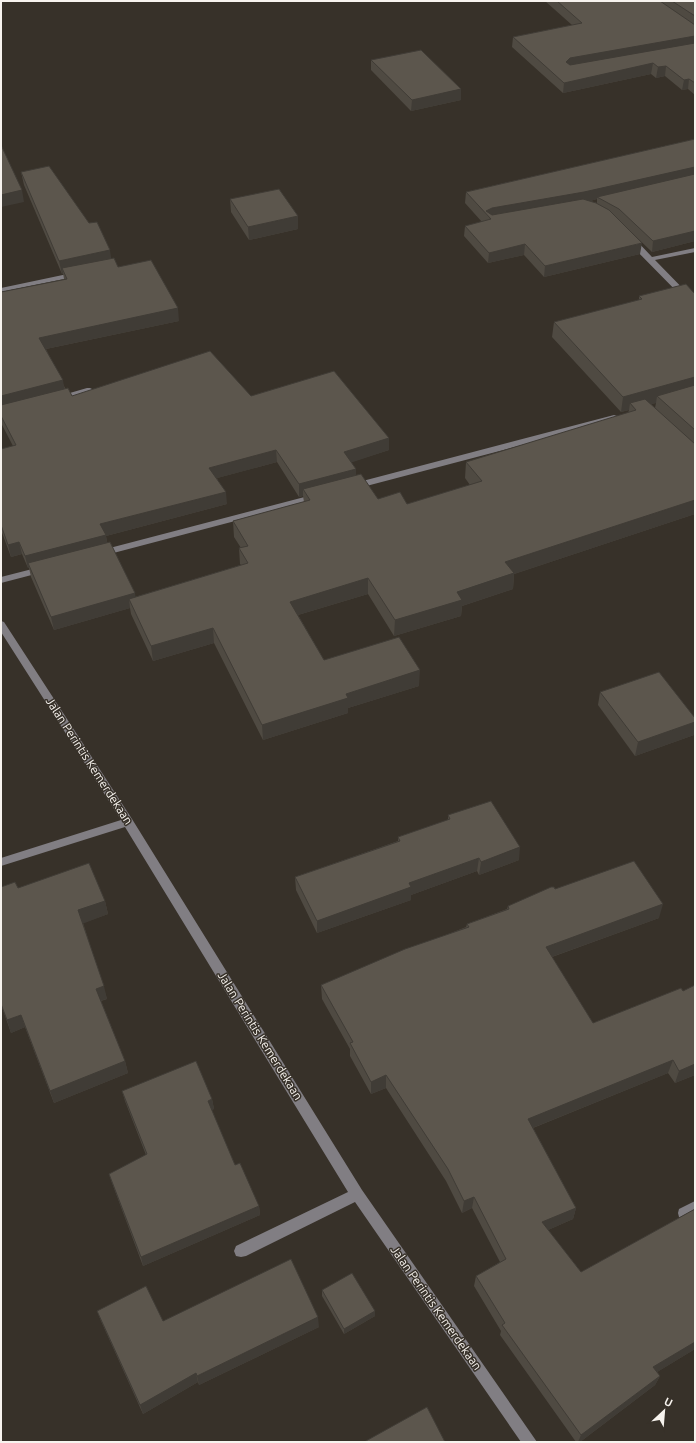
<svg xmlns="http://www.w3.org/2000/svg" width="696" height="1443" viewBox="0 0 696 1443" font-family="Ubuntu,sans-serif">
<style>
.lines{fill:none;stroke-linecap:round;stroke-linejoin:round}
.minor{fill:#817e83;fill-rule:evenodd}
.wall{fill:#4f4a42;fill-rule:evenodd}
.shaded-wall{fill:#403c36}
.building{fill:#5c564d;stroke:#403c36}
.labels{text-anchor:middle;stroke-width:3;stroke-linejoin:round;paint-order:stroke}
.street-label{font-size:12px;fill:#f7f3ee;stroke:#373129}
</style>
<rect width="100%" height="100%" fill="#373129"/>
<g class="lines">
<g class="minor">
<path d="M629,239H635L652,257L695,248V252L655,260L695,301V307H692L629,243Z"/>
<path d="M77,272L81,274L80,276L1,292V288Z"/>
<path d="M87,388H90L94,390L93,392L59,401L55,399L56,397Z"/>
<path d="M614,415L617,416L618,418L617,420L355,489L351,486L355,483Z"/>
<path d="M316,494L319,495L320,497L319,499L102,556L97,553L102,550Z"/>
<path d="M44,566L47,567L49,569L47,571L1,583V577Z"/>
<path d="M1,621L4,622L132,819L362,1190L537,1442H521L355,1202L246,1256L241,1257L236,1256L234,1251L236,1246L348,1192L125,827L1,866V858L121,820L1,632Z"/>
<path d="M695,1201V1214L684,1219L679,1217L678,1213L679,1209Z"/>
</g>
</g>
<g class="wall">
<path d="M545,1H695V95L688,89L682,90L665,76L656,78L651,74L563,93L512,47L513,37L572,25Z"/>
<path d="M371,60L461,100L411,111L371,70Z"/>
<path d="M695,139V241L652,252L628,229L640,254L544,277L524,255L488,263L464,236L465,226L482,222L465,203L466,192ZM597,199V203L590,201Z"/>
<path d="M21,172L111,258L118,267L179,321L46,349L65,388L72,396H251L389,438V450L351,462L356,475L378,499L407,504L470,485L465,478L466,462L628,413L629,410L621,412L552,337L554,322L639,300V296L695,293V514L514,574L513,589L462,606L461,616L394,636L368,594L298,615L324,660L419,686L348,708V713L263,740L214,643L153,661L131,614L130,608L54,630L31,577L29,568H28L22,554L11,557L1,530V449L13,446L1,423V292L64,279L63,273L62,274L24,185ZM656,403L655,408L651,404ZM277,462L299,497L303,496L304,502L233,521L234,537L241,548H239L240,564L241,565L135,597V593L107,542L106,536L227,504L217,478Z"/>
<path d="M230,199L298,216V229L249,240L231,212Z"/>
<path d="M600,692L695,718V732L694,735L635,756L598,705Z"/>
<path d="M448,815L519,860L479,875L477,871L411,895V900L317,933L296,890L295,877L398,841V837L448,820Z"/>
<path d="M18,888L105,901L108,914L83,923L107,999L101,1001L125,1061L128,1073L54,1103L25,1027L11,1033L1,1004Z"/>
<path d="M555,889L659,918L552,957L593,1023L681,988L695,1075L675,1083L668,1073L533,1128L576,1208L573,1219L548,1230L581,1272L695,1209V1349L657,1372L660,1376L655,1385L580,1442H576L500,1335L501,1331L474,1286L476,1276L500,1262L472,1208L462,1213L446,1181L386,1088L371,1094L350,1056V1049L322,999L321,985L466,927L467,924L507,909L508,906Z"/>
<path d="M122,1091L212,1099L214,1109L211,1110L235,1165L259,1206L260,1215L143,1266L112,1183L109,1174L146,1155L125,1101Z"/>
<path d="M322,1290L375,1311V1316L344,1334L322,1296Z"/>
<path d="M97,1311L163,1321L319,1327L199,1385L198,1382L143,1414L101,1321Z"/>
</g>
<g class="shaded-wall">
<path d="M695,36V46L569,69L566,62L570,58Z"/>
<path d="M653,63L651,74L563,93L564,83Z"/>
<path d="M666,66L665,76L656,78L658,67Z"/>
<path d="M689,79L688,89L682,90L684,80Z"/>
<path d="M461,89V100L411,111L412,100Z"/>
<path d="M695,167V176L597,197V199L583,203L490,219L486,211L492,208Z"/>
<path d="M22,190L24,202L1,207V195Z"/>
<path d="M298,216V229L249,240L248,227Z"/>
<path d="M695,231V241L652,252L653,241Z"/>
<path d="M642,243L640,254L544,277L545,266Z"/>
<path d="M525,244L524,255L488,263L489,253Z"/>
<path d="M110,250L112,264L62,268L63,273L62,274L59,261Z"/>
<path d="M178,308L179,321L41,350L39,338Z"/>
<path d="M695,377V392L657,396L656,403L634,408L630,403L629,410L621,412L623,397Z"/>
<path d="M63,380L65,393L1,409V396Z"/>
<path d="M389,438V450L344,465V452Z"/>
<path d="M276,450L277,462L210,480L209,468Z"/>
<path d="M356,469V482L303,489V496L299,497V484Z"/>
<path d="M226,492L227,504L106,536L108,547L28,563L29,568H28L25,556L100,524Z"/>
<path d="M695,500V514L514,574L513,589L462,606L461,616L394,636L395,620L457,592L505,562Z"/>
<path d="M19,542L22,554L11,557L8,545Z"/>
<path d="M368,578V594L291,617L290,602Z"/>
<path d="M135,593L137,606L129,599L130,608L54,630L51,617Z"/>
<path d="M213,628L214,643L153,661L151,646Z"/>
<path d="M420,670L419,686L348,708V713L263,740L262,725L346,694Z"/>
<path d="M695,722V732L694,735L635,756L638,742Z"/>
<path d="M520,847L519,860L479,875L481,862Z"/>
<path d="M479,858L477,871L411,895V900L317,933V921L409,883Z"/>
<path d="M105,901L108,914L82,924L78,910Z"/>
<path d="M663,904L659,918L543,960L546,947Z"/>
<path d="M104,986L107,999L99,1001L96,989Z"/>
<path d="M21,1015L25,1027L11,1033L7,1020Z"/>
<path d="M673,1060L668,1073L525,1131L528,1119Z"/>
<path d="M125,1061L128,1073L54,1103L50,1091Z"/>
<path d="M695,1064V1075L675,1083L679,1071Z"/>
<path d="M386,1075V1088L371,1094V1082Z"/>
<path d="M212,1099L214,1109L209,1111L208,1101Z"/>
<path d="M474,1197L472,1208L462,1213L464,1201Z"/>
<path d="M259,1206L260,1215L143,1266L141,1257Z"/>
<path d="M576,1208L573,1219L539,1234L542,1222Z"/>
<path d="M375,1311V1316L344,1334V1329Z"/>
<path d="M318,1317L319,1327L199,1385L197,1376Z"/>
<path d="M695,1342V1349L649,1377L653,1367Z"/>
<path d="M196,1373L198,1382L143,1414L140,1405Z"/>
<path d="M660,1376L655,1385L580,1442H578L581,1435Z"/>
</g>
<g class="building">
<path d="M557,1H660L695,25V36L570,58L566,62L570,65L695,43V83L689,79L684,80L666,66L658,67L653,63L564,83L513,37L582,23Z"/>
<path d="M672,1H695V16Z"/>
<path d="M421,50L461,89L412,100L371,60Z"/>
<path d="M695,139V167L584,192L492,208L486,211L492,215L583,199L596,203L609,210L642,243L545,266L525,244L489,253L465,226L491,219L466,192Z"/>
<path d="M1,145L22,190L1,195Z"/>
<path d="M49,166L89,223L97,222L110,250L59,261L21,172Z"/>
<path d="M695,174V231L653,241L619,209L597,197Z"/>
<path d="M279,189L298,216L248,227L230,199Z"/>
<path d="M114,258L118,267L151,260L178,308L39,338L63,380L1,396V292L67,279L62,268Z"/>
<path d="M686,284L694,293H695V377L623,397L554,322L642,299L639,296Z"/>
<path d="M210,351L251,396L334,371L389,438L344,452L356,469L299,484L276,450L209,468L226,492L100,524L106,535L25,556L19,542L8,545L1,525V449L16,445L1,416V405L68,388L72,396Z"/>
<path d="M695,385V430L657,396Z"/>
<path d="M645,399L695,444V500L505,562L514,573L457,592L462,600L395,620L368,578L290,602L324,660L399,637L420,670L346,694L348,698L262,725L213,628L151,646L129,599L248,563L239,548L248,546L233,521L310,500L303,489L361,474L378,499L400,492L407,504L482,481L466,462L636,410L630,403Z"/>
<path d="M110,542L135,593L51,617L28,563Z"/>
<path d="M659,672L695,718V722L638,742L600,692Z"/>
<path d="M491,801L520,847L481,862L479,858L409,883L411,887L317,921L295,877L400,841L398,837L450,819L448,815Z"/>
<path d="M634,861L663,904L546,947L593,1023L681,988L683,991L695,985V1064L679,1071L673,1060L528,1119L576,1208L542,1222L581,1272L695,1209V1342L653,1367L660,1376L581,1435L502,1325L505,1323L476,1276L506,1259L474,1197L464,1201L448,1169L386,1075L371,1082L350,1043L353,1042L321,985L405,949L469,927L467,924L509,909L508,906L551,887H554L555,889Z"/>
<path d="M89,863L105,901L78,910L104,986L96,989L125,1061L50,1091L21,1015L7,1020L1,1004V887L15,882L18,888Z"/>
<path d="M196,1061L212,1099L208,1101L235,1165L240,1163L259,1206L141,1257L109,1174L147,1154L122,1091Z"/>
<path d="M291,1259L318,1317L197,1376L196,1373L140,1405L97,1311L146,1286L163,1321Z"/>
<path d="M352,1273L375,1311L344,1329L322,1290Z"/>
<path d="M427,1407L445,1442H364Z"/>
</g>
<g class="labels">
<g class="street-label">
<text transform="translate(89 761) rotate(57)" y="4">Jalan Perintis Kemerdekaan</text>
<text transform="translate(260 1036) rotate(58)" y="4">Jalan Perintis Kemerdekaan</text>
<text transform="translate(436 1308) rotate(55)" y="4">Jalan Perintis Kemerdekaan</text>
</g>
</g>
<rect width="696" height="1443" fill="none" stroke="#f7f3ee" stroke-width="4"/>
<g transform="translate(664 1411) rotate(26)" stroke="#373129" stroke-width="3" paint-order="stroke">
<path d="M0-3L7 15L0 10L-7 15Z" fill="#f7f3ee"/>
<text y="-6" font-size="11" font-weight="bold" text-anchor="middle" fill="#f7f3ee">U</text>
</g>
</svg>
